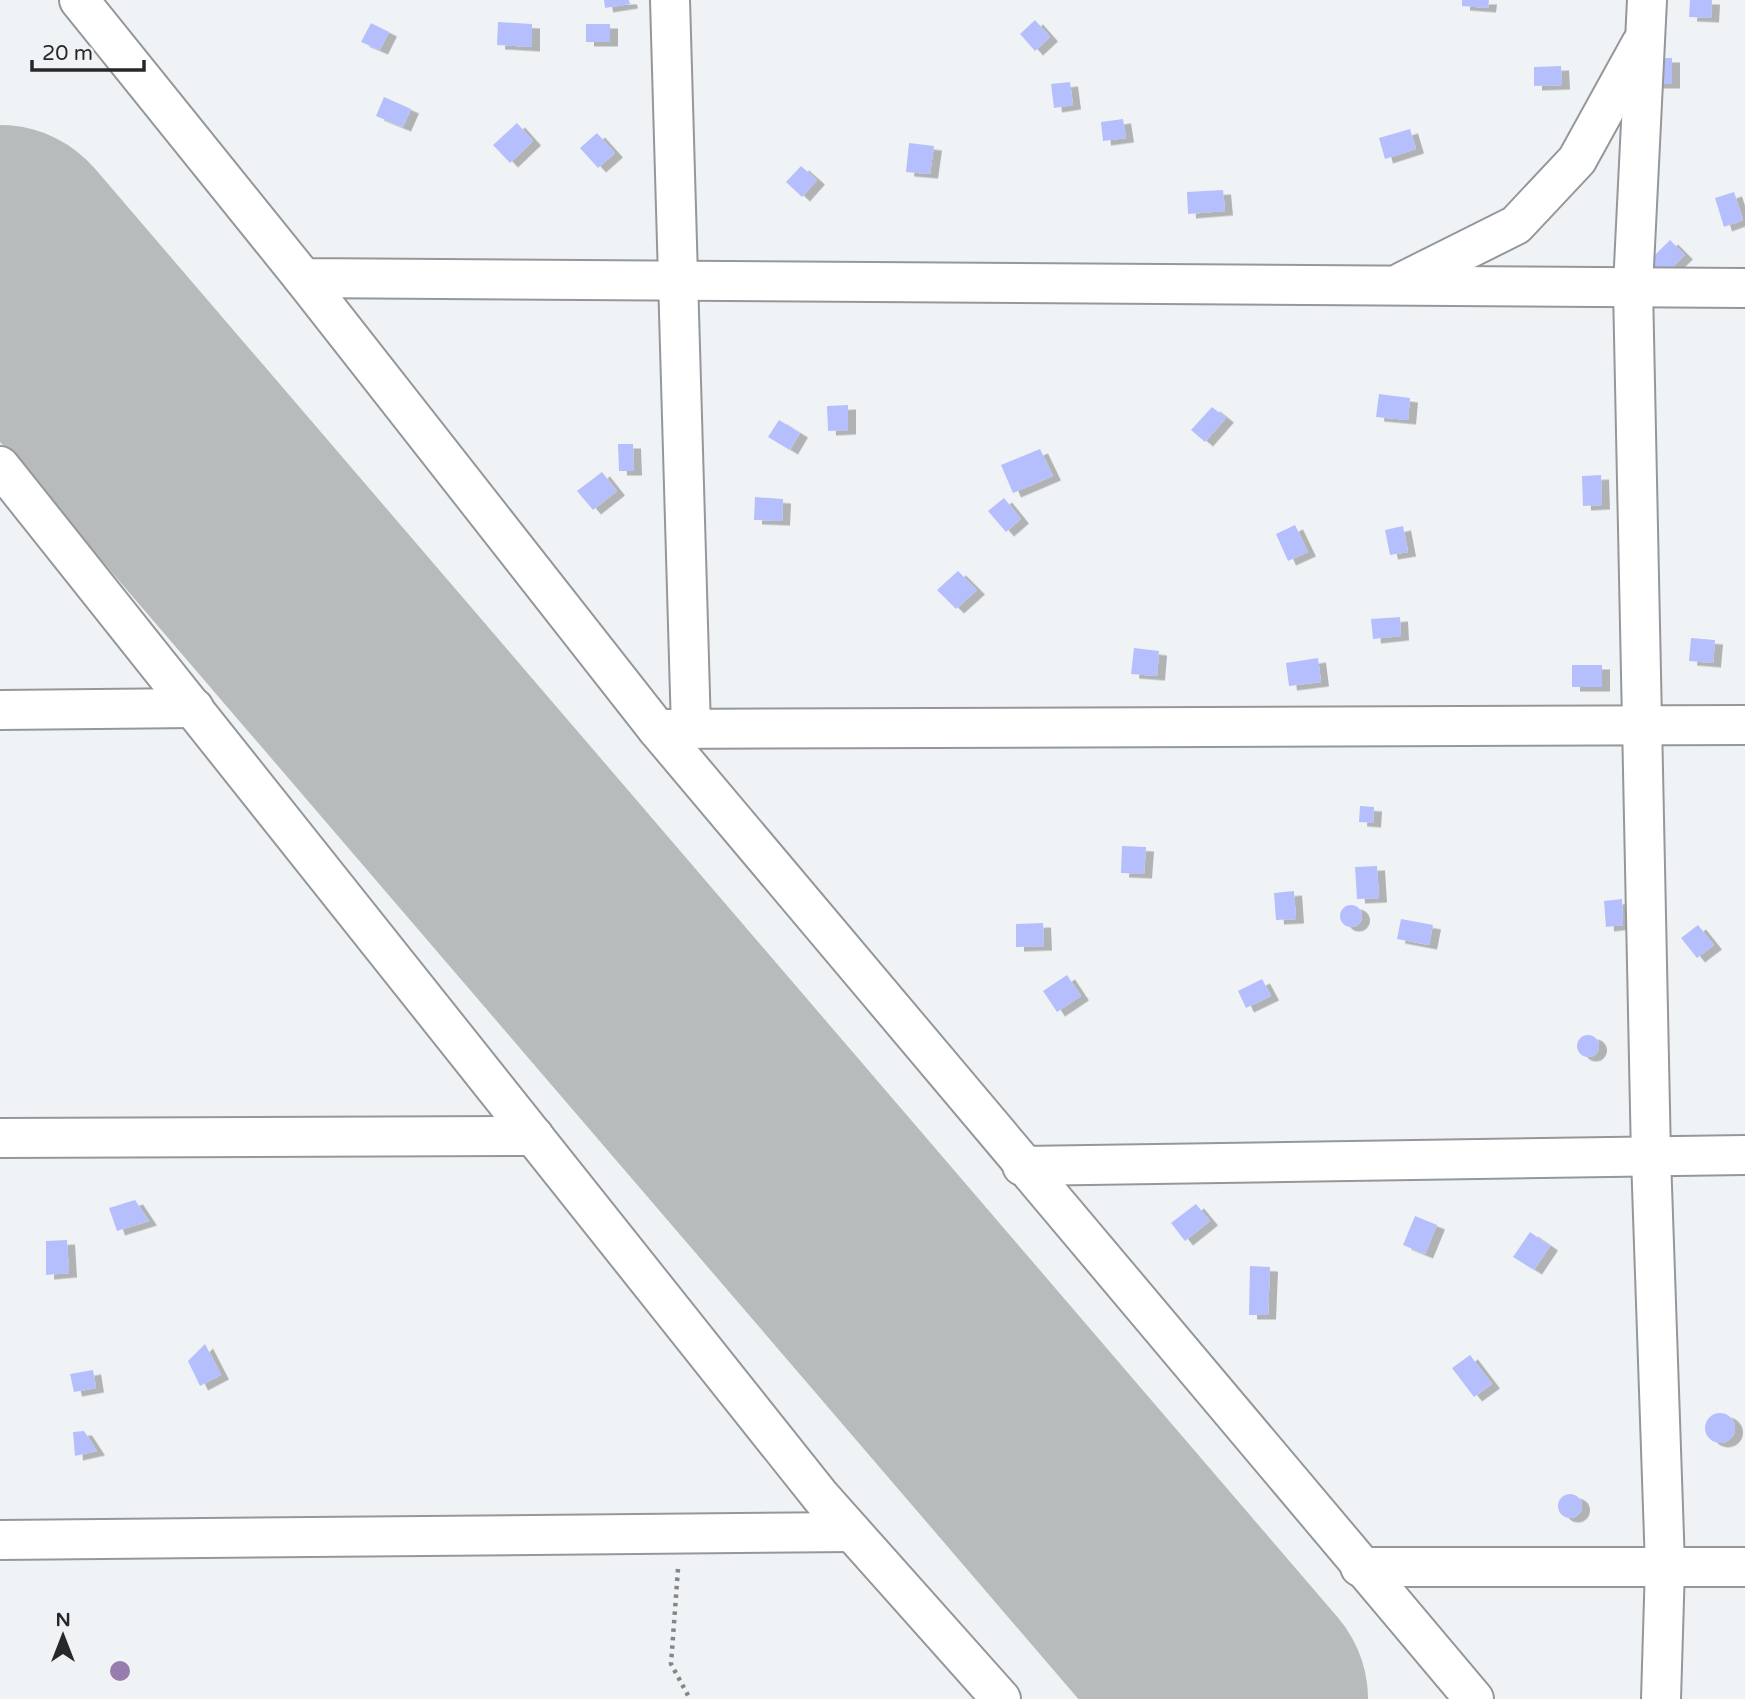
<svg xmlns="http://www.w3.org/2000/svg" width="1745" height="1699" viewBox="0 0 1745 1699" font-family="'Varela Round',sans-serif">
<style>
.lines{fill:none;stroke-linecap:round;stroke-linejoin:round}
.runway{stroke:#b8bbbc;stroke-width:250}
.building{fill:#b5bffe;filter:url(#shadow)}
.street-casing{stroke:#95979a;stroke-width:42}
.path{stroke:#848687;stroke-width:4.5;stroke-dasharray:3.5 5;stroke-linecap:butt}
.street{stroke:#fff;stroke-width:38}
.tree{fill:#967dae}
</style>
<defs>
<filter id="shadow"><feDropShadow dx="8" dy="4.5" stdDeviation="0" flood-color="#0004"/></filter>
</defs>
<rect width="100%" height="100%" fill="#f0f3f5"/>
<g class="lines">
<path class="runway" d="M0,250L1243,1699"/>
</g>
<g class="building">
<path d="M604,0H629L630,4L605,8Z"/>
<path d="M1462,0H1489L1488,8L1462,6Z"/>
<path d="M1690,0H1712L1711,18L1689,17Z"/>
<path d="M1035,20L1050,37L1035,51L1020,34Z"/>
<path d="M498,22L532,24V47L497,45Z"/>
<path d="M371,23L389,32L380,50L361,42Z"/>
<rect x="586" y="24" width="24" height="18"/>
<rect x="1651" y="58" width="21" height="26"/>
<path d="M1561,66L1562,85L1534,86V67Z"/>
<path d="M1070,82L1073,105L1054,108L1051,84Z"/>
<path d="M384,97L411,109L403,127L376,116Z"/>
<path d="M1123,119L1126,138L1103,141L1101,122Z"/>
<path d="M517,123L533,141L510,163L493,145Z"/>
<path d="M1410,129L1416,149L1385,159L1379,138Z"/>
<path d="M597,133L615,153L598,168L580,148Z"/>
<path d="M909,143L934,146L930,174L906,172Z"/>
<path d="M801,166L817,180L802,197L786,182Z"/>
<path d="M1223,190L1225,211L1188,214L1187,192Z"/>
<path d="M1734,192L1743,220L1724,227L1715,198Z"/>
<path d="M1670,240L1685,255L1662,277L1648,262Z"/>
<path d="M1379,394L1410,398L1408,420L1376,417Z"/>
<path d="M848,405V430L828,431L827,406Z"/>
<path d="M1212,407L1226,418L1205,442L1191,430Z"/>
<path d="M779,420L800,433L790,450L768,437Z"/>
<path d="M618,444H633L634,471H619Z"/>
<path d="M1040,449L1053,476L1013,493L1001,465Z"/>
<path d="M602,472L617,491L593,510L577,491Z"/>
<path d="M1601,475L1602,505L1583,506L1582,476Z"/>
<path d="M755,497L783,499L782,521L754,520Z"/>
<path d="M1004,498L1021,519L1006,532L988,511Z"/>
<path d="M1295,525L1308,552L1288,561L1276,534Z"/>
<path d="M1403,526L1408,552L1390,555L1385,530Z"/>
<path d="M958,571L977,590L956,609L937,590Z"/>
<path d="M1400,617L1401,636L1373,639L1371,619Z"/>
<path d="M1691,638L1715,640L1713,663L1689,661Z"/>
<path d="M1134,648L1159,651L1157,676L1131,674Z"/>
<path d="M1318,658L1321,682L1289,686L1286,663Z"/>
<rect x="1572" y="665" width="30" height="22"/>
<path d="M1360,806L1374,807L1373,823L1359,822Z"/>
<path d="M1122,846L1146,847L1144,874L1121,873Z"/>
<path d="M1377,866L1379,898L1357,899L1355,867Z"/>
<path d="M1294,891L1296,919L1276,920L1274,893Z"/>
<path d="M1622,899L1623,925L1606,927L1604,901Z"/>
<circle cx="1351" cy="916" r="11"/>
<path d="M1401,919L1433,925L1429,945L1397,939Z"/>
<path d="M1043,923L1044,946L1016,947V924Z"/>
<path d="M1698,925L1714,945L1697,958L1681,938Z"/>
<path d="M1067,975L1081,996L1057,1012L1043,991Z"/>
<path d="M1262,979L1271,996L1246,1008L1238,991Z"/>
<circle cx="1588" cy="1046" r="11"/>
<path d="M135,1200L149,1221L117,1231L109,1208Z"/>
<path d="M1196,1204L1210,1221L1185,1241L1171,1223Z"/>
<path d="M1415,1216L1437,1225L1425,1254L1403,1245Z"/>
<path d="M1530,1232L1550,1246L1534,1270L1513,1257Z"/>
<path d="M67,1240L69,1273L46,1275V1241Z"/>
<path d="M1250,1266L1270,1267L1268,1315H1249Z"/>
<path d="M205,1344L221,1375L200,1386L188,1361Z"/>
<path d="M1470,1355L1492,1384L1474,1397L1452,1368Z"/>
<path d="M93,1370L96,1388L74,1392L70,1374Z"/>
<circle cx="1720" cy="1428" r="15"/>
<path d="M84,1431L97,1451L75,1456L73,1432Z"/>
<circle cx="1570" cy="1506" r="12"/>
</g>
<g class="lines">
<g class="street-casing">
<g id="street">
<path d="M79,0L303,278L1745,288"/>
<path d="M670,0L691,729"/>
<path d="M1647,0L1633,287L1651,1157L1665,1566L1661,1699"/>
<path d="M303,278L657,729L1474,1699"/>
<path d="M1402,282L1516,225L1577,160L1641,44"/>
<path d="M0,466L821,1497L1001,1699"/>
<path d="M0,710L194,708"/>
<path d="M657,729L1745,725"/>
<path d="M0,1138L534,1136"/>
<path d="M1022,1166L1745,1155"/>
<path d="M0,1540L852,1532"/>
<path d="M1360,1567H1745"/>
</g>
</g>
<path class="path" d="M678,1569L671,1664L690,1699"/>
<use href="#street" class="street"/>
</g>
<circle class="tree" cx="120" cy="1671" r="10"/>
<g transform="translate(63 1636)" stroke="#f0f3f5" stroke-width="5" paint-order="stroke">
<path d="M0-5L12 26L0 18L-12 26Z" fill="#272829"/>
<text y="-10" font-size="19" font-weight="bold" text-anchor="middle" fill="#272829">N</text>
</g>
<path d="M32 60v10h112v-10" fill="none" stroke="#272829" stroke-width="3.5"/>
<text x="42" y="60" font-size="21" fill="#272829" stroke="#f0f3f5" stroke-width="5" paint-order="stroke">20 m</text>
</svg>
